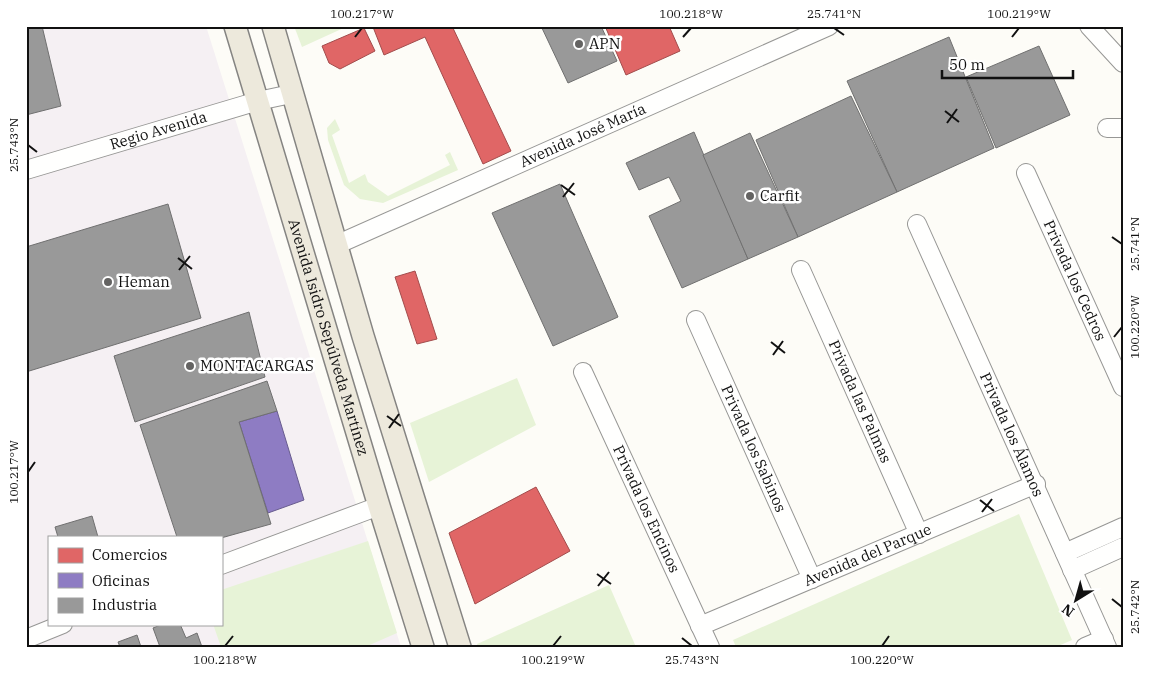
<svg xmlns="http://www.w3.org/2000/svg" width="1149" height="673" viewBox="0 0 1149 673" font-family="'IBM Plex Serif',serif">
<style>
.industrial{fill:#f5f0f3;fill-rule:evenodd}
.green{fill:#e7f3d7}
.shops{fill:#e06666;stroke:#a24c4c}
.offices{fill:#8e7cc3;stroke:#685c8e}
.industry{fill:#999;stroke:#707070}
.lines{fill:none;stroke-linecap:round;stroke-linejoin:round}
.minor-casing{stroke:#979795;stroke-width:20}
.major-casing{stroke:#858482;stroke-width:24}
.minor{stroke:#fffffe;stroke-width:18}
.major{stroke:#ede9dc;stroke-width:21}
.ticks{fill:none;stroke:#111;stroke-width:2}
.poi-dot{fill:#646362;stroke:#fff;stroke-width:2}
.labels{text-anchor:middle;stroke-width:5;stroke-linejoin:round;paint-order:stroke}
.poi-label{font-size:15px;fill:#111;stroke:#fff;text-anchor:start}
.street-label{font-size:15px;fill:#111;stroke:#fff}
.neatline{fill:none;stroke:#111;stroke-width:2}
.ticks-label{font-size:12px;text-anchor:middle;fill:#111}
</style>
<rect width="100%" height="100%" fill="#fdfcf7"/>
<path class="industrial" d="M26,26H206L401,647H26ZM49,537H221V624H49Z"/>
<g class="green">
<path d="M294,26H348L302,47Z"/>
<path d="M335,119L340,130L332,135L349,183L365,174L368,182L388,196L450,165L445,155L450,152L458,170L383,203L360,199L344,185L328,140L327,128Z"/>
<path d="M517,378L536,425L429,482L410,423Z"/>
<path d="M1019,514L1072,640L1056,647H736L733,640Z"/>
<path d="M368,541L397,633L365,647H221L213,624H221V590Z"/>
<path d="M609,585L636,647H478L477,644Z"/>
</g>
<g class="shops">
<path d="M452,26L511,151L483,164L425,37L384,55L373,27Z"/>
<path d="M605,26H669L680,51L626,75Z"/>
<path d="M364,28L375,51L340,69L329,63L322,46Z"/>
<path d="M415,271L437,339L417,344L395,277Z"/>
<path d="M536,487L570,551L475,604L449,533Z"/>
</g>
<path class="offices" d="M277,411L304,500L268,513L239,422Z"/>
<g class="industry">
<path d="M26,26H42L61,106L26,115Z"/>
<path d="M541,26H601L617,61L568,83Z"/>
<path d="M949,37L994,148L897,192L847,81Z"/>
<path d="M1039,46L1070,115L996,148L966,77Z"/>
<path d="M851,96L897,192L798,237L756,140Z"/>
<path d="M694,132L748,259L682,288L649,216L681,201L669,177L639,190L626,163Z"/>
<path d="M750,133L798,237L748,259L703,155Z"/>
<path d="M560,184L618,317L553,346L492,213Z"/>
<path d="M168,204L201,318L26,372V247Z"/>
<path d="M249,312L265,377L135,422L114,356Z"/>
<path d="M267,381L277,411L239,422L271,524L221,538L177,537L140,425Z"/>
<path d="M92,516L98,537H58L55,527Z"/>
<path d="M163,624H180L186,638L197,633L202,647H160L153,628Z"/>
<path d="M137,635L141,647H120L118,642Z"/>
</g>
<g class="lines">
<g class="minor-casing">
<g id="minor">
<path d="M1089,26L1123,63"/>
<path d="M1107,128H1123"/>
<path id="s1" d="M26,170L258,101L291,94"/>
<path id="s2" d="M1026,173L1123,387"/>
<path id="s3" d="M917,224L1107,647"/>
<path id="s4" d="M336,245L829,26"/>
<path id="s5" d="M801,270L919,534"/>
<path id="s6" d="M696,320L812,579"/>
<path id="s7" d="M583,372L710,647"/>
<path d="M1065,553L1123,527"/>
<path d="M221,565L379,506"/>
<path d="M1072,570L1123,547"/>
<path id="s8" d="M700,626L1036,484"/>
<path d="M26,639L63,624"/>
<path d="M1085,647L1104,639"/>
</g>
</g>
<g class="major-casing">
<g id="major">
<path id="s9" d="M235,26L379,506L423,647"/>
<path d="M273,26L363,336L460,647"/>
</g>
</g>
<use href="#minor" class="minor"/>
<use href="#major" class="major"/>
</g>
<path class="ticks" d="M834,28L844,35M355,37L362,28M683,37L691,28M1012,37L1019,28M945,111L959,122M947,123L957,109M28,145L37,152M561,185L575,195M563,197L574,183M1112,237L1122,244M178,258L192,269M179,270L190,256M1114,337L1122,327M771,342L785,353M773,355L783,341M387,416L401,426M389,428L399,414M28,472L35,462M980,500L994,511M982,512L992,499M597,574L611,584M598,586L609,572M1112,599L1122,607M682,638L692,646M225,646L233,636M553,646L561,636M882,646L889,636"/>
<g class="poi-dot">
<circle cx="579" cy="44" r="5"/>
<circle cx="750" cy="196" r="5"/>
<circle cx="108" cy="282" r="5"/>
<circle cx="190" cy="366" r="5"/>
</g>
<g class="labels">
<g class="poi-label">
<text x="589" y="49">APN</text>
<text x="760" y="201">Carfit</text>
<text x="118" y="287">Heman</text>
<text x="200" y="371">MONTACARGAS</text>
</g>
<g class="street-label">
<text dy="5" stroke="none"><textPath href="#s1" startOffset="138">Regio Avenida</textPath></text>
<text dy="5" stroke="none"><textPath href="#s4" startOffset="270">Avenida José María</textPath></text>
<text dy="5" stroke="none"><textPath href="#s2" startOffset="118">Privada los Cedros</textPath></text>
<text dy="5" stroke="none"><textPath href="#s9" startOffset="325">Avenida Isidro Sepúlveda Martínez</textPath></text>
<text dy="5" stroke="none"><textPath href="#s5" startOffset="144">Privada las Palmas</textPath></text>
<text dy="5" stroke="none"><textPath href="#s3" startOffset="231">Privada los Álamos</textPath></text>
<text dy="5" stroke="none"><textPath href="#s6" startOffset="141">Privada los Sabinos</textPath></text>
<text dy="5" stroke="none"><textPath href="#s7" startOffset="151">Privada los Encinos</textPath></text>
<text dy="5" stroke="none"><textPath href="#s8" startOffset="182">Avenida del Parque</textPath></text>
</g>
</g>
<rect width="1149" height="673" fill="none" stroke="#ffffff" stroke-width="55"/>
<rect x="48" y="536" width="175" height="90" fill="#ffffff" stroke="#a0a0a0"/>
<rect x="58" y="548" width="25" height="15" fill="#e06666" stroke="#a0a0a0"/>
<text x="92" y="560" font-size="15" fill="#111111">Comercios</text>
<rect x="58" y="573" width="25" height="15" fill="#8e7cc3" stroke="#a0a0a0"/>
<text x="92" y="586" font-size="15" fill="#111111">Oficinas</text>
<rect x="58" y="598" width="25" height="15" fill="#999999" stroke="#a0a0a0"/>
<text x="92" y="610" font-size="15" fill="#111111">Industria</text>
<g transform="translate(1076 600) rotate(217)" stroke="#ffffff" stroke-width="4" paint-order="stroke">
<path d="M0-4L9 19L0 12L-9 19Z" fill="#111111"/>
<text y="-8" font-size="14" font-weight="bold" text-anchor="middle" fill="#111111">N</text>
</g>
<path d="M942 70v8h131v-8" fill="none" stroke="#111111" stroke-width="2.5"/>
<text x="949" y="70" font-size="15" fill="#111111" stroke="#ffffff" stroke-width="4" paint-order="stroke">50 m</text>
<rect x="28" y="28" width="1094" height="618" class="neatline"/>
<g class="ticks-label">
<text x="362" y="18">100.217°W</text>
<text x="691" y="18">100.218°W</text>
<text x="834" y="18">25.741°N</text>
<text x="1019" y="18">100.219°W</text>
<text transform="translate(14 145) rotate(-90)" y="4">25.743°N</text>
<text transform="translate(1135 244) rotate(-90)" y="4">25.741°N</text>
<text transform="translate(1135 327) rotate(-90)" y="4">100.220°W</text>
<text transform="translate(14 472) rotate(-90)" y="4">100.217°W</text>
<text transform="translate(1135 607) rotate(-90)" y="4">25.742°N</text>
<text x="225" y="664">100.218°W</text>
<text x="553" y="664">100.219°W</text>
<text x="692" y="664">25.743°N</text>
<text x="882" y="664">100.220°W</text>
</g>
</svg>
